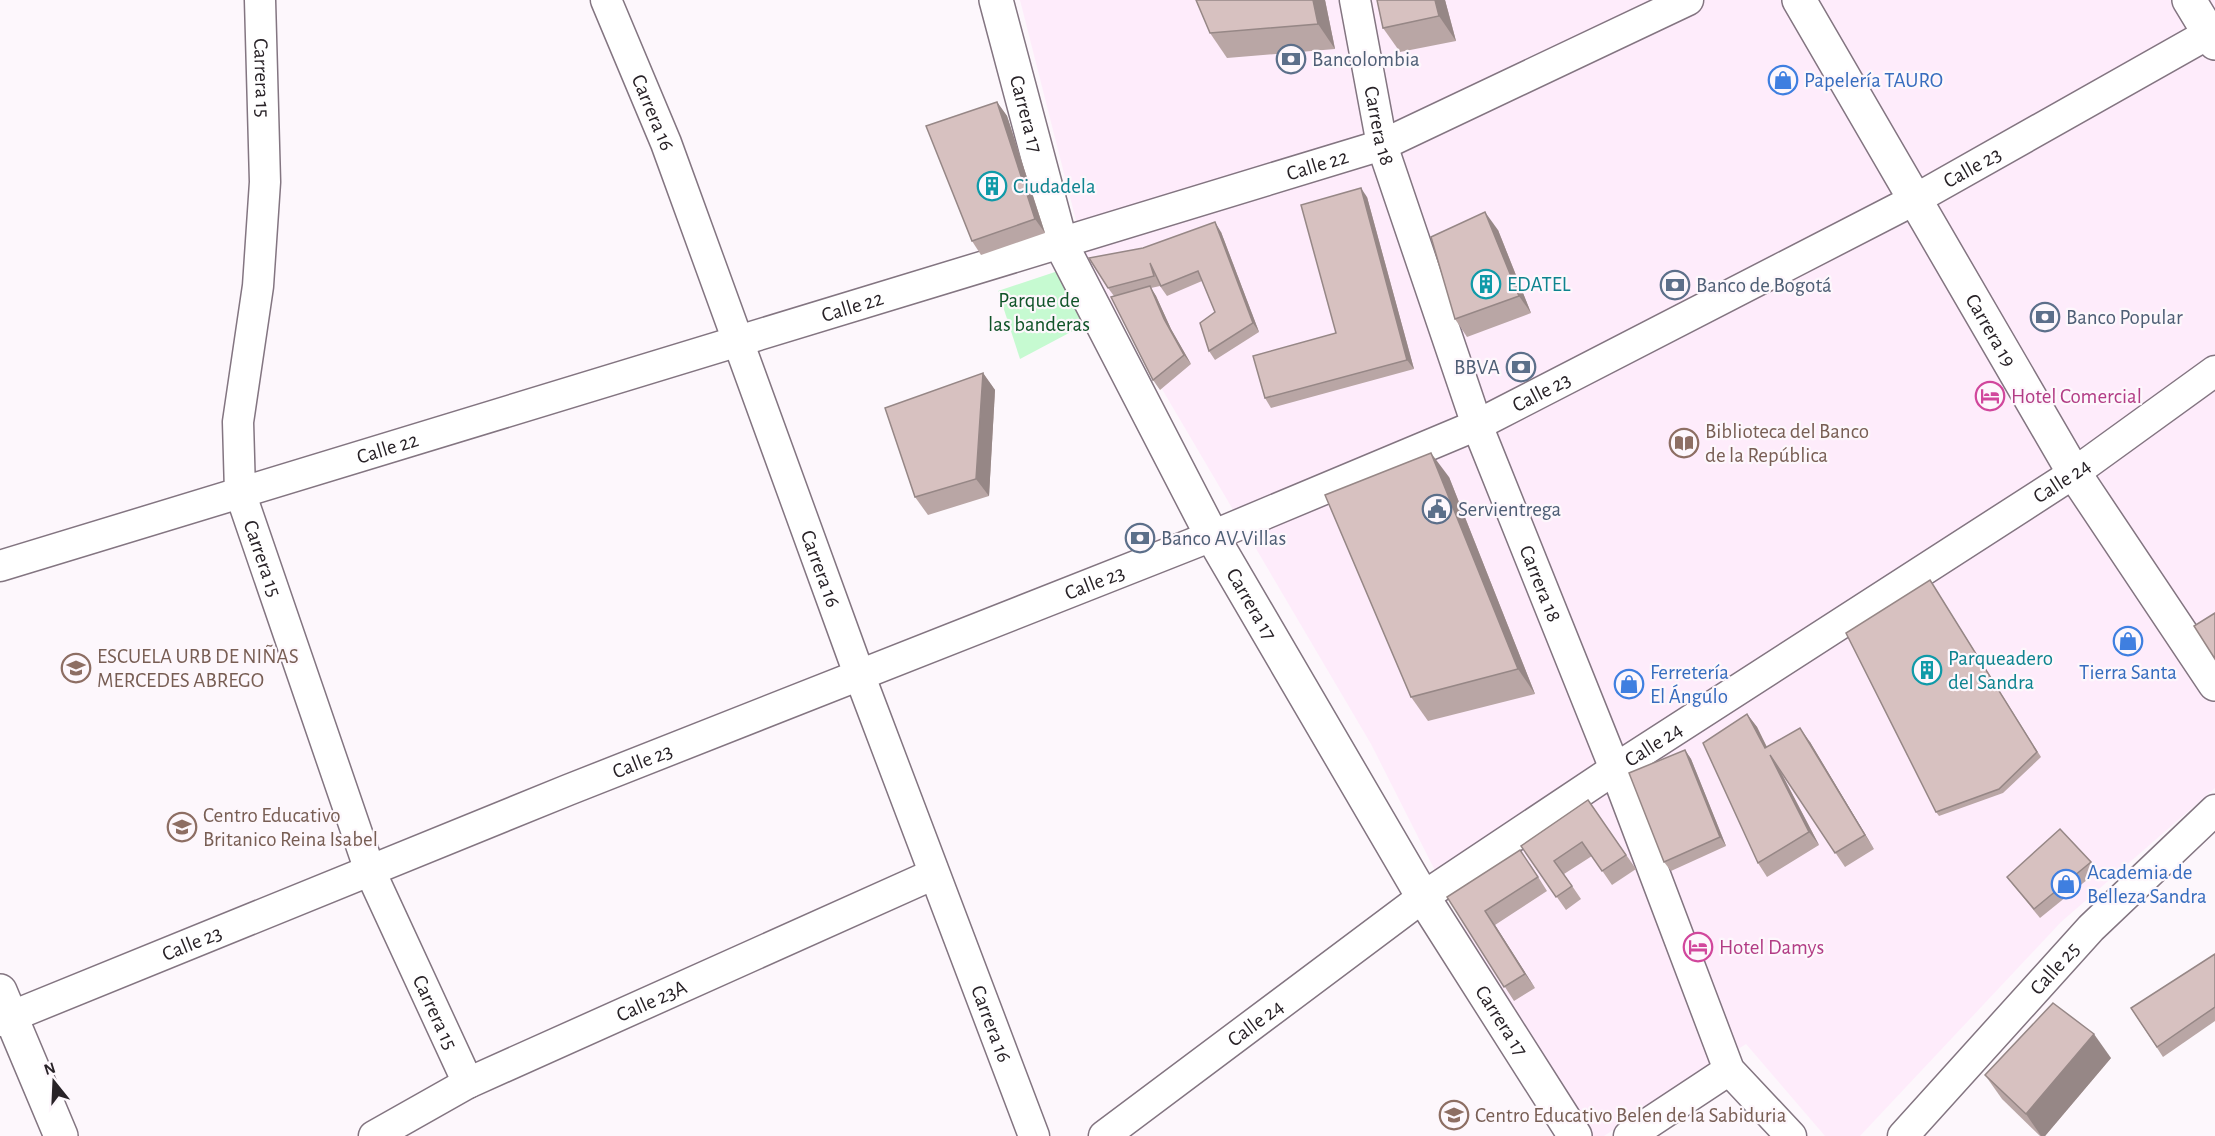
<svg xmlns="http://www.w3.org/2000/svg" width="2215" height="1136" viewBox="0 0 2215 1136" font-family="'Alegreya Sans',sans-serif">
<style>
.built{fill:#feecfb}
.green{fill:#c6fad1}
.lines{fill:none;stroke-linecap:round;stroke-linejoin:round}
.minor-casing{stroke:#837581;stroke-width:33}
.tertiary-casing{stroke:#837581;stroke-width:36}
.secondary-casing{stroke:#837581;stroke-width:36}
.minor{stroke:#fff;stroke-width:30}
.tertiary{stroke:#fff;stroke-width:33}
.secondary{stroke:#fff;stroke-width:33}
.wall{fill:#b9a6a5}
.shaded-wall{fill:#968786}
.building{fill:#d7c1c0;stroke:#968786;stroke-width:1.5}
.labels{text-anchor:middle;stroke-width:4.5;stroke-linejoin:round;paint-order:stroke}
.service-label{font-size:21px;fill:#4e5e75;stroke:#fdf7fc;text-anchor:start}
.street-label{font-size:21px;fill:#282227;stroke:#fdf7fc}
.shop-label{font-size:21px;fill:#366cbe;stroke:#fdf7fc;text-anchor:start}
.culture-label{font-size:21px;fill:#0d838f;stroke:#fdf7fc;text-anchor:start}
.park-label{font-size:21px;fill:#0f5328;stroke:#fdf7fc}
.hotel-label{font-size:21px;fill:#b23c85;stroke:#fdf7fc;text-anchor:start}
.education-label{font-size:21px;fill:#785e54;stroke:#fdf7fc;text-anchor:start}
</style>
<rect width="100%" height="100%" fill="#fdf7fc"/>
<path class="built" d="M1020,0H2215V788L2061,922L1860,1136H1825L1746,1044L1604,1136H1584L1492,983L1371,744L1086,260Z"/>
<path class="green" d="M1058,271L1084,325L1020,359L998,291Z"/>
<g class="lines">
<g class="minor-casing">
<g id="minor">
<path id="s1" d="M260,0L265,182L258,286L238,422L240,492L370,871L468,1083"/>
<path id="s2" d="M606,0L666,143L859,674L1034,1136"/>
<path id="s3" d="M1355,0L1382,145L1477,425L1615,769L1729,1070L1791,1136"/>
<path id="s4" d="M0,566L1382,145L1688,0"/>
<path id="s5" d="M0,1021L568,790L1212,536L1477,425L1914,200L2215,30"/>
<path id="s6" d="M374,1136L468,1083L934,874"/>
<path id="s7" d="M1104,1136L1423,897L1615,769L2074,473L2215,371"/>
<path d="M1629,1136L1729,1070"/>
<path id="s8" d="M1903,1136L2091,928L2215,810"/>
</g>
</g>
<g class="tertiary-casing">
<path id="tertiary" d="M0,991L61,1136"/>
</g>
<g class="secondary-casing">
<g id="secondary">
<path id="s9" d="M996,0L1061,244L1212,536L1423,897L1575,1136"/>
<path id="s10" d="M1799,0L2074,473L2215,684"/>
<path d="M2189,0L2215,43"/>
</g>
</g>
<use href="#minor" class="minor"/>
<use href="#tertiary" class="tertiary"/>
<use href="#secondary" class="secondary"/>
</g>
<g class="wall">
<path d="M1196,0H1325L1335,49L1227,58L1210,33Z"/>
<path d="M1377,0H1445L1456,41L1400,52L1383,28Z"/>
<path d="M997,102L1007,116L1045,233L981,255L972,241Z"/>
<path d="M1367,197L1414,369L1271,408L1265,398L1336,333Z"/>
<path d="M1498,230L1531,313L1467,337L1455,319Z"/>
<path d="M1221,232L1259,332L1215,360L1209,351L1215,312L1202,281L1167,296L1160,286L1151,288L1156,296L1171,329L1191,364L1160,390L1153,380L1114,296L1108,288Z"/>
<path d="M983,373L995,390L989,496L928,515L915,497Z"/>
<path d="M1449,477L1535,694L1428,721L1411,697Z"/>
<path d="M1930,580L2041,757L2003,793L1939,816L1936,812Z"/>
<path d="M1747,714L1757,727L1767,747L1810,742L1874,849L1845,867L1781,772L1819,845L1767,877L1758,863Z"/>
<path d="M1685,750L1691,759L1726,846L1671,871L1664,862Z"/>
<path d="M1588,800L1636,869L1612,885L1592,856L1564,874L1581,899L1566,910L1521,846Z"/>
<path d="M2091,862L2098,871L2040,918L2014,886L2007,877Z"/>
<path d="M1530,864L1547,891L1495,925L1535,988L1514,1001L1447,897Z"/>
<path d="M2215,954V1021L2163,1057L2131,1008Z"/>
<path d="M2111,1058L2045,1136H2040L2002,1099L1985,1075Z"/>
</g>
<g class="shaded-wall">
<path d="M1313,0H1325L1335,49L1318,24Z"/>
<path d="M1435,0H1445L1456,41L1439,16Z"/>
<path d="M997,102L1007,116L1045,233L1035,219Z"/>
<path d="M1361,188L1367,197L1414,369L1407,360Z"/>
<path d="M1485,212L1498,230L1531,313L1519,296Z"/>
<path d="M1215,222L1221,232L1259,332L1253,323Z"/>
<path d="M1150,286L1156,296L1171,329L1191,364L1184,355L1164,319Z"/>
<path d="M983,373L995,390L989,496L976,479Z"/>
<path d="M1431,453L1449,477L1535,694L1518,669Z"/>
<path d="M1747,714L1757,727L1774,762L1765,748Z"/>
<path d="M1800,728L1810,742L1874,849L1865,835Z"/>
<path d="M1685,750L1691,759L1726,846L1720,837Z"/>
<path d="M1770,755L1779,769L1819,845L1809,832Z"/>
<path d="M1485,911L1495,925L1535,988L1525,974Z"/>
<path d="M2094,1034L2111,1058L2045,1136H2041L2026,1114Z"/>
</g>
<g class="building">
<path d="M1196,0H1313L1318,24L1210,33Z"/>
<path d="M1377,0H1435L1439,16L1383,28Z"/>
<path d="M997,102L1035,219L972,241L926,126Z"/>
<path d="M1361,188L1407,360L1265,398L1253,356L1336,333L1301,205Z"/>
<path d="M1485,212L1519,296L1455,319L1431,237Z"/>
<path d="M1215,222L1253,323L1209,351L1200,323L1215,312L1198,271L1161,286L1150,263L1154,276L1108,288L1089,258L1143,248Z"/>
<path d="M1150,286L1164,319L1184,355L1153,380L1111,297Z"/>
<path d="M983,373L976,479L915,497L885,408Z"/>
<path d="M1431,453L1518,669L1411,697L1325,495Z"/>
<path d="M1930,580L2037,752L1999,789L1936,812L1846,633Z"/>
<path d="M2215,613V659L2194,626Z"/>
<path d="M1747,714L1765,748L1800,728L1865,835L1835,853L1770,755L1809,832L1758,863L1703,743Z"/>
<path d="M1685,750L1720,837L1664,862L1629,773Z"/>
<path d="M1588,800L1626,855L1602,871L1582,842L1554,861L1572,886L1556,897L1521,846Z"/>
<path d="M2060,829L2091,862L2034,909L2007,877Z"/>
<path d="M1520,850L1538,877L1485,911L1525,974L1504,987L1447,897Z"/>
<path d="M2215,954V1007L2157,1047L2131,1008Z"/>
<path d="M2053,1003L2094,1034L2026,1114L1985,1075Z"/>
</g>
<defs>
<g id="bank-ring" transform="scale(1.5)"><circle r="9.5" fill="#fdf7fc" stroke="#5c6f8a" stroke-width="1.5"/><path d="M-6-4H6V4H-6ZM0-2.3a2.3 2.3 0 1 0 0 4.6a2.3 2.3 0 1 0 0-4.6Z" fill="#5c6f8a"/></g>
<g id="shop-ring" transform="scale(1.5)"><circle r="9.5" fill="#fdf7fc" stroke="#3f7fe0" stroke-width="1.5"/><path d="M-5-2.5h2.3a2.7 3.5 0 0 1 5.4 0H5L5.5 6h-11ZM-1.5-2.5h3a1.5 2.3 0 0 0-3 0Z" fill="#3f7fe0"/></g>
<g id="building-ring" transform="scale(1.5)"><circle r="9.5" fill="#fdf7fc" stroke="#0f9aa8" stroke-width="1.5"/><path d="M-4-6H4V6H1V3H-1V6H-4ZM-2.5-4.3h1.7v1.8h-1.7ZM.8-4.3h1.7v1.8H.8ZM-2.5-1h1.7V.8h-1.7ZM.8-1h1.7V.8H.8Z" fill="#0f9aa8"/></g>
<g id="hotel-ring" transform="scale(1.5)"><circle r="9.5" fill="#fdf7fc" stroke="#d1479c" stroke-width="1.5"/><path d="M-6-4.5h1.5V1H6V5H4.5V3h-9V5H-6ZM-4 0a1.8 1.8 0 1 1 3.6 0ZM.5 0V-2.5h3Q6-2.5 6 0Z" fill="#d1479c"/></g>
<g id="library-ring" transform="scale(1.5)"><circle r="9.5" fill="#fdf7fc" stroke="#8d6e63" stroke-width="1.5"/><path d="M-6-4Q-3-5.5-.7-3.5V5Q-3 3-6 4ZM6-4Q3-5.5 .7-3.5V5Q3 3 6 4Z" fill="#8d6e63"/></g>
<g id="civic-ring" transform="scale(1.5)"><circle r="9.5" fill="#fdf7fc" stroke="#5c6f8a" stroke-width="1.5"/><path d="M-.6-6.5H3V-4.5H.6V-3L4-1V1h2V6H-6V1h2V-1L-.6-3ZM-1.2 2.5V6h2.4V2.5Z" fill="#5c6f8a"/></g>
<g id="school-ring" transform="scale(1.5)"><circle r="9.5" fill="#fdf7fc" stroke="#8d6e63" stroke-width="1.5"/><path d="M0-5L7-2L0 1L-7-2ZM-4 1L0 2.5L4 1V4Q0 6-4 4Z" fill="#8d6e63"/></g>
</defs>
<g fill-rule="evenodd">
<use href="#bank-ring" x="1291" y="59"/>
<use href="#shop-ring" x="1783" y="80"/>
<use href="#building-ring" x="992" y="186"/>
<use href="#building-ring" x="1486" y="284"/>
<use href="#bank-ring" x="1675" y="285"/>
<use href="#bank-ring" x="2045" y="317"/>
<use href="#bank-ring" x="1521" y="367"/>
<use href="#hotel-ring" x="1990" y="396"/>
<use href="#library-ring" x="1684" y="443"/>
<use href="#civic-ring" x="1437" y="509"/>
<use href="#bank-ring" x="1140" y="538"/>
<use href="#shop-ring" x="2128" y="641"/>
<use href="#school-ring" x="76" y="668"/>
<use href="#building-ring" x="1927" y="670"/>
<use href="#shop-ring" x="1629" y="684"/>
<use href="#school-ring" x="182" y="827"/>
<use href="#shop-ring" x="2066" y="884"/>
<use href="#hotel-ring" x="1698" y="947"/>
<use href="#school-ring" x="1454" y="1115"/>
</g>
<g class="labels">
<g class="service-label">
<text x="1312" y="66">Bancolombia</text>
<text x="1696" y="292">Banco de Bogotá</text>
<text x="2066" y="324">Banco Popular</text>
<text x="1500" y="374" text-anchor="end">BBVA</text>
<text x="1458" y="516">Servientrega</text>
<text x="1161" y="545">Banco AV Villas</text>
</g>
<g class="street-label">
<text dy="7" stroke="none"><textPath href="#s1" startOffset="78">Carrera 15</textPath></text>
<text dy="7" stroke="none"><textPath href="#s2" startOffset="122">Carrera 16</textPath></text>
<text dy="7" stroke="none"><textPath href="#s9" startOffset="118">Carrera 17</textPath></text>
<text dy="7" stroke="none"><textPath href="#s3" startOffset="128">Carrera 18</textPath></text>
<text dy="7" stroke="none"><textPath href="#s4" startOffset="1377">Calle 22</textPath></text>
<text dy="7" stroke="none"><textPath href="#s5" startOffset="2151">Calle 23</textPath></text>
<text dy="7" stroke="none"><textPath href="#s4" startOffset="891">Calle 22</textPath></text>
<text dy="7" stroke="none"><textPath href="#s10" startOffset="382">Carrera 19</textPath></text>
<text dy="7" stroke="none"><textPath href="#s5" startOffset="1665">Calle 23</textPath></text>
<text dy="7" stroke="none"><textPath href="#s4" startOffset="405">Calle 22</textPath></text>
<text dy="7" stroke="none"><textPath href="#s7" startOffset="1161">Calle 24</textPath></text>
<text dy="7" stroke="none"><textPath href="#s1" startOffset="564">Carrera 15</textPath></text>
<text dy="7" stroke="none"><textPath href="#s2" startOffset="608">Carrera 16</textPath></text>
<text dy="7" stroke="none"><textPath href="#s5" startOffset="1179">Calle 23</textPath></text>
<text dy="7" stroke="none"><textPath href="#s3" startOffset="614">Carrera 18</textPath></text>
<text dy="7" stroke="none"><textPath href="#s9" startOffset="660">Carrera 17</textPath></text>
<text dy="7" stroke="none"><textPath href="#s7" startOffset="675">Calle 24</textPath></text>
<text dy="7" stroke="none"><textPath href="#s5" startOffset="693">Calle 23</textPath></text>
<text dy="7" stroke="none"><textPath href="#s5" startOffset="207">Calle 23</textPath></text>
<text dy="7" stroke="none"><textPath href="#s8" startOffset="226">Calle 25</textPath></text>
<text dy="7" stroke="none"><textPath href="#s6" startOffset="309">Calle 23A</textPath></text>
<text dy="7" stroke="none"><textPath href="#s1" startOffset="1050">Carrera 15</textPath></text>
<text dy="7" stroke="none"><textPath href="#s9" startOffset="1146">Carrera 17</textPath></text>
<text dy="7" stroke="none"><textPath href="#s2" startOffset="1094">Carrera 16</textPath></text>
<text dy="7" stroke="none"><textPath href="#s7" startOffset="189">Calle 24</textPath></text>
</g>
<g class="shop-label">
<text x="1804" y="87">Papelería TAURO</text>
<text x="1650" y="679">Ferretería<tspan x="1650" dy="24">El Ángulo</tspan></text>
<text x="2128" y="679" text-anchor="middle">Tierra Santa</text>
<text x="2087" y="879">Academia de<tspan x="2087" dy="24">Belleza Sandra</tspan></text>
</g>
<g class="culture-label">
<text x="1013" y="193">Ciudadela</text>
<text x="1507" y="291">EDATEL</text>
<text x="1948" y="665">Parqueadero<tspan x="1948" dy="24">del Sandra</tspan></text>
</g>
<g class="park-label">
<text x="1039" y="307">Parque de<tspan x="1039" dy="24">las banderas</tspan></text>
</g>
<g class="hotel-label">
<text x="2011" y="403">Hotel Comercial</text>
<text x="1719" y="954">Hotel Damys</text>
</g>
<g class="education-label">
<text x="1705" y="438">Biblioteca del Banco<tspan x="1705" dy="24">de la República</tspan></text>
<text x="97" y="663">ESCUELA URB DE NIÑAS<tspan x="97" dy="24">MERCEDES ABREGO</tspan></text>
<text x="203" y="822">Centro Educativo<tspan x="203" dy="24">Britanico Reina Isabel</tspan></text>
<text x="1475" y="1122">Centro Educativo Belen de la Sabiduria</text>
</g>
</g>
<g transform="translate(54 1082) rotate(342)" stroke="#fdf7fc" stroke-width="4.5" paint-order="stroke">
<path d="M0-4.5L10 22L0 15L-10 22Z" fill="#282227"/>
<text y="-9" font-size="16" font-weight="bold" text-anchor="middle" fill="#282227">N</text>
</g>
</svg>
